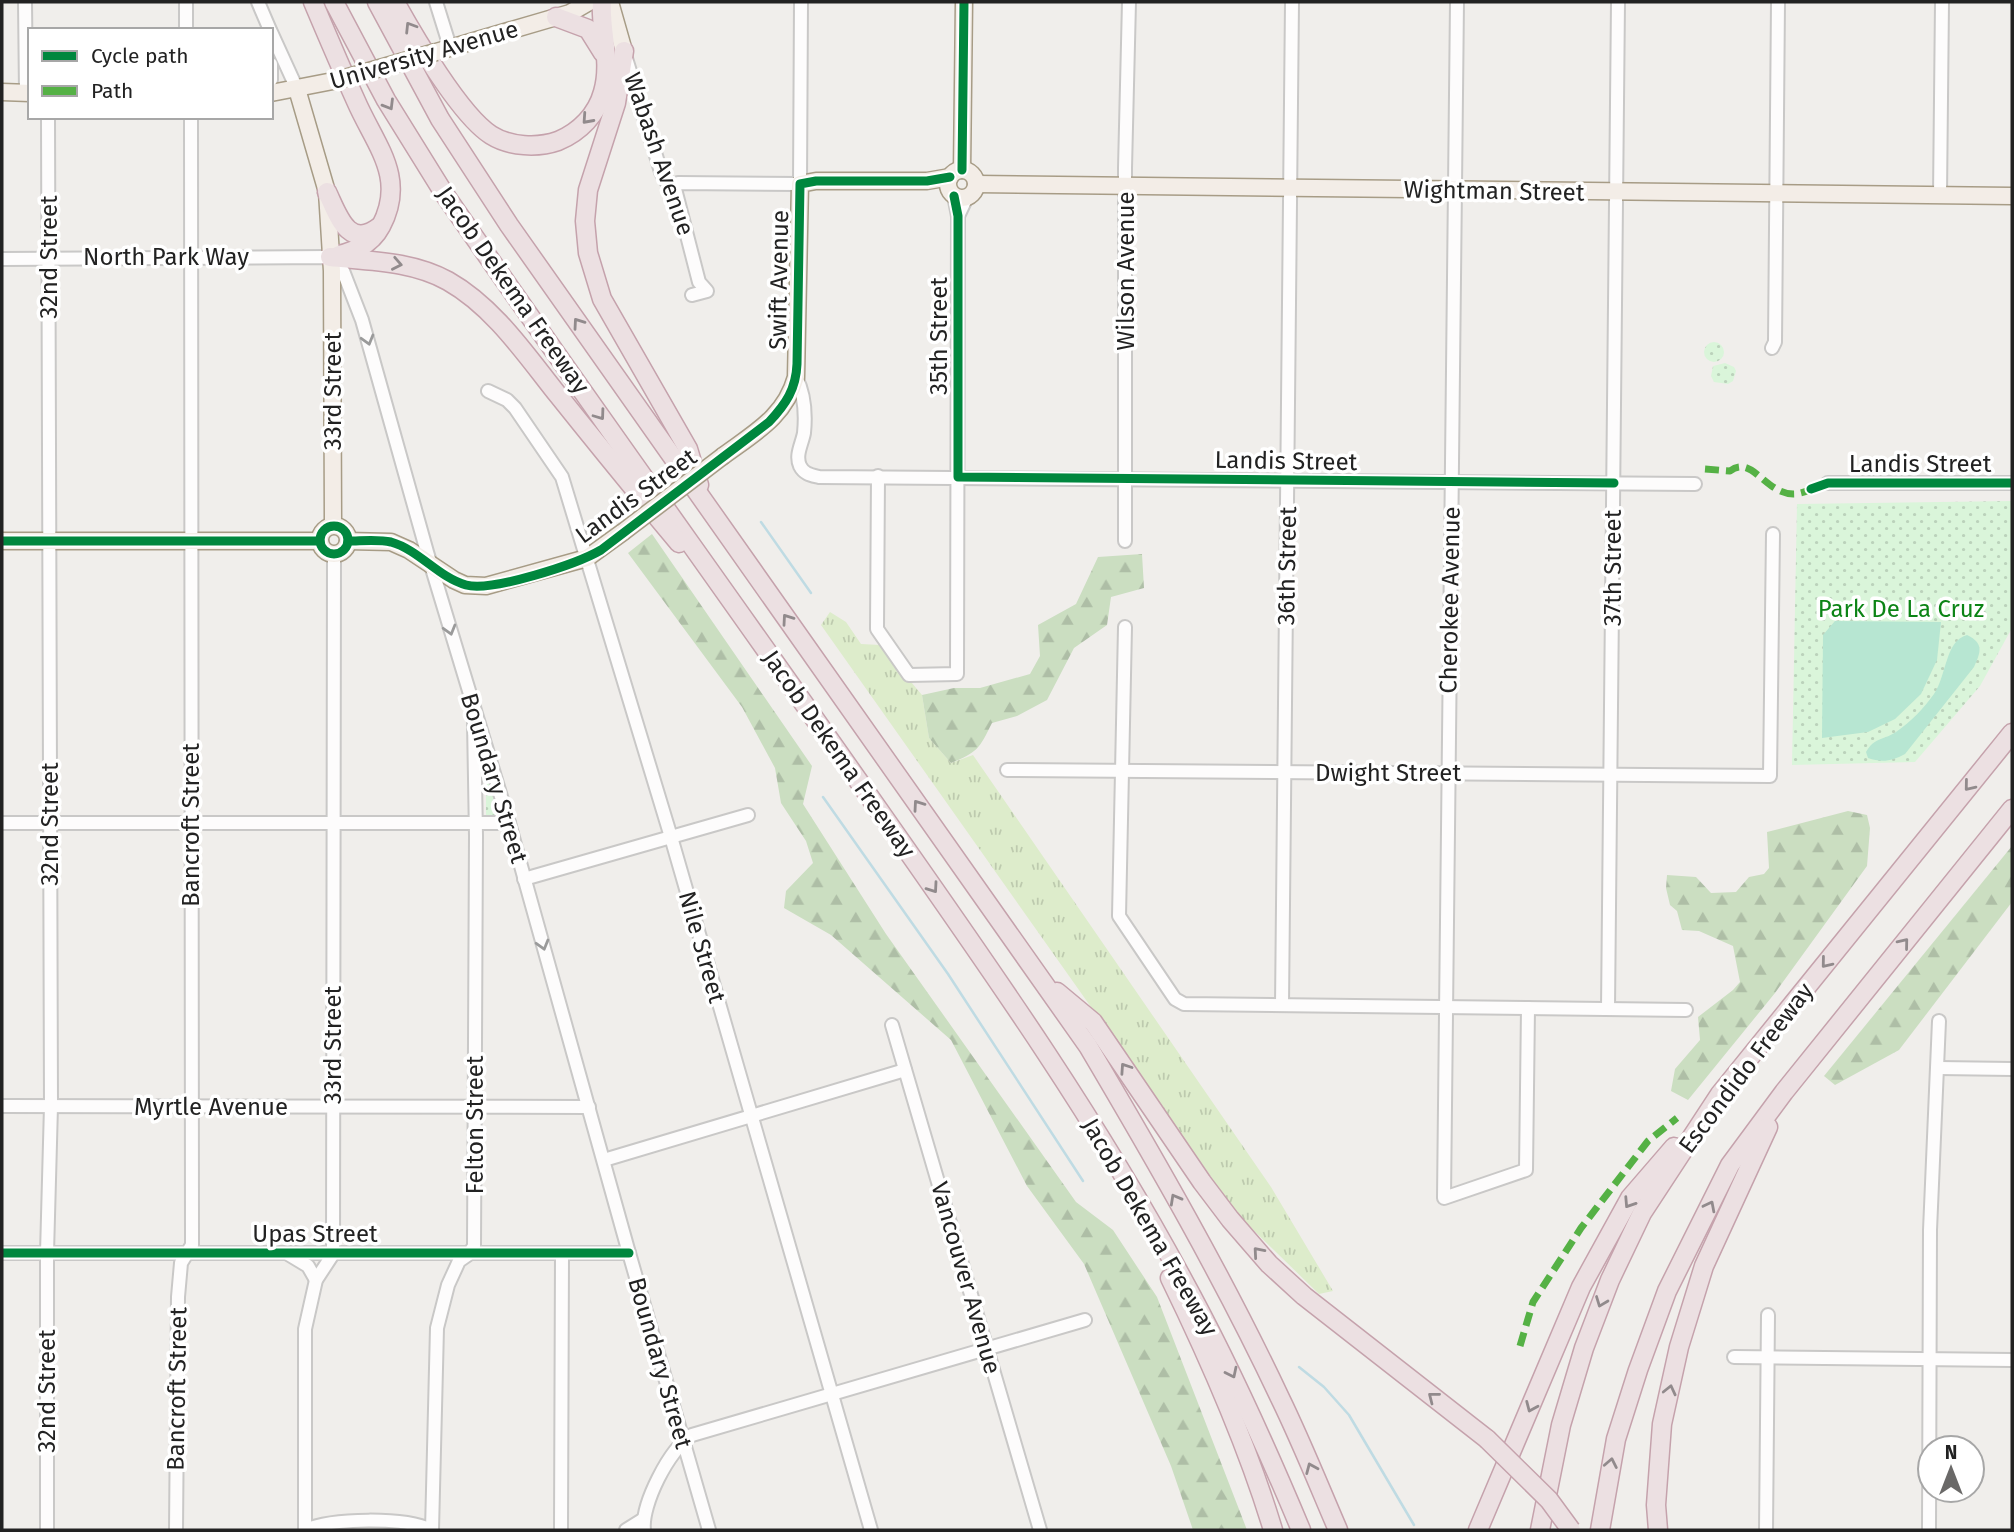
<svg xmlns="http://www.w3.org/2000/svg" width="2014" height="1532" viewBox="0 0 2014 1532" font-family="'Fira Sans',sans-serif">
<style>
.grass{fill:url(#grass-tufts)}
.forest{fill:url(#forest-firs)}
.park{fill:url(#park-dots)}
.pitch{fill:#b7e6d2}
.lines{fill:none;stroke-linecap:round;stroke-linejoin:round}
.stream{stroke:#bfdbe3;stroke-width:2.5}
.minor-casing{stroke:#c9c8c7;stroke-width:16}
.major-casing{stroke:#a79c86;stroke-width:19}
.highway-casing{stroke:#c5a2ac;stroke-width:21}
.minor{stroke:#fdfcfc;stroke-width:12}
.major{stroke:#f3ede7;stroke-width:16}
.highway{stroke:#ece0e2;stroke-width:18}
.major-bridge-casing{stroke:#a79c86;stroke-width:19;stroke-linecap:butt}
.highway-bridge-casing{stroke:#c5a2ac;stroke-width:21;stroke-linecap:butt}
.major-bridge{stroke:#f3ede7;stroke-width:16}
.highway-bridge{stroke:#ece0e2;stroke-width:18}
.quiet{stroke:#55b145;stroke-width:7;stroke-dasharray:14 7;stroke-linecap:butt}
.cycleway-casing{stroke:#fff;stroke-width:13}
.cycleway{stroke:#00873e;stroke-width:9}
.oneway{stroke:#918a8c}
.oneway2{stroke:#9a9a9a}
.labels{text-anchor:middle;stroke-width:7;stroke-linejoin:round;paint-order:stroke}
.street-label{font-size:24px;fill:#222;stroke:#fff}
.park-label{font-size:24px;fill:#0c8416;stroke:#fff}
</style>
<defs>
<pattern id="grass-tufts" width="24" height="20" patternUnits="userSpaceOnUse" patternTransform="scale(1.75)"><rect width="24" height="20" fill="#ddeccb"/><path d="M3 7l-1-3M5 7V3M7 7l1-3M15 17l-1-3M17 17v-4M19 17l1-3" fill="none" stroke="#bdcaae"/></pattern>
<pattern id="forest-firs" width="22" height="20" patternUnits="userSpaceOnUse" patternTransform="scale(1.75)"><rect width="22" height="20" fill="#cbdec1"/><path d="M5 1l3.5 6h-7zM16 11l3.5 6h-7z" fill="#aebea6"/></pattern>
<pattern id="park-dots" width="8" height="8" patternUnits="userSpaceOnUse" patternTransform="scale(1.75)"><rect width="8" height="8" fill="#daf5da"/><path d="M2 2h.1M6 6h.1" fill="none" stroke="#bbd2bb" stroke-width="1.8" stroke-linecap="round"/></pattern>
</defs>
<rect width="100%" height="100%" fill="#f0eeeb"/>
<path class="grass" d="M830,612L846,622L861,644L880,645L922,695L929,738L951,763L973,755L1271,1187L1333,1291L1319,1294L1238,1215L821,625Z"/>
<g class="forest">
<path d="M652,534L812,766L803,804L886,934L1076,1202L1113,1230L1157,1297L1247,1530H1193L1171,1466L1084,1264L1027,1186L951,1040L831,935L784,908L786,891L813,863L806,841L781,803L775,768L742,707L628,553Z"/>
<path d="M1142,554L1144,588L1111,597L1107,625L1074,648L1047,700L1017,716L992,723C979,749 978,752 951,763L929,738L922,695L954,688H980L1030,674L1040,656L1038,625L1076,604L1098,557Z"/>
<path d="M1848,811L1867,815L1870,828L1867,866L1775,993L1688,1100L1671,1091L1675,1069L1700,1040L1698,1017L1733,990L1740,982L1733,946L1699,931L1682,930L1677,911L1670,905L1666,888L1667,875L1696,877L1711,893L1736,892L1749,877L1764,874L1769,868L1767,832Z"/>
<path d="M2012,846V902L1899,1050L1835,1085L1824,1076Z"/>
</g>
<g class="park">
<circle cx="1714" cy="352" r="10"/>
<path d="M1725,363L1734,367L1736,371L1733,381L1728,384L1714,382L1711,376L1713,366Z"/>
<path d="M2012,501V628L1980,686L1915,762L1792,765L1797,504Z"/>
<path d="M491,781L500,811L498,816L486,815V783Z"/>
</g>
<g class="pitch">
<path d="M1835,621L1941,622L1937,660L1921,694L1895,719L1868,732L1822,738L1823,635Z"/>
<path d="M1967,635C1984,643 1981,652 1974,667L1905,754C1892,761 1882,763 1868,758L1866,752C1875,737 1882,741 1896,732C1912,721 1923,709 1934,694C1947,675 1945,641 1967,635Z"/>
</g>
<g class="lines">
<g class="stream">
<path d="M761,522L811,593"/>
<path d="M823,797L948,974L1083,1181"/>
<path d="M1299,1367L1324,1387L1349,1415L1414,1525"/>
</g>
<g class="minor-casing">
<g id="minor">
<path d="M25,2L26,93"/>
<path d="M186,2V30"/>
<path d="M258,2L270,30"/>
<path d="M436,2L450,47"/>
<path d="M1457,2L1444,1198L1526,1170L1528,1008"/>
<path d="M271,32L297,89"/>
<path d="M625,55L661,172L666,181L674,185L699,282L707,291L692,295"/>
<path d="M271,64V80"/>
<path d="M674,185L678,183L800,184L801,2"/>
<path d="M1940,195L1942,2"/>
<path d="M958,216L967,197"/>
<path d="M2,259L330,257L343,271L362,320L427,552L509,823L629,1253L709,1530"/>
<path d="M1772,348L1775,342L1778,2"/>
<path d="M796,377C805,395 806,413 804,433C802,444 795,455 800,466C804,474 811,475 819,477L1695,484"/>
<path d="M488,391L507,400L515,408L562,477L671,837L871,1530"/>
<path d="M878,476L877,629L909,675L957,674L958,216L954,196"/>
<path d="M1828,483H2012"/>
<path d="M1125,541V168L1129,2"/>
<path d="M1125,627L1119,916L1175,999L1184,1004L1686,1010"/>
<path d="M1007,770L1770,776L1773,534"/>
<path d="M2,823H509"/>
<path d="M524,879L748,815"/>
<path d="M1282,1005L1292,2"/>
<path d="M1608,1009L1618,2"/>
<path d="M892,1025L1040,1530"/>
<path d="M1939,1068L2012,1069"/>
<path d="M2,1106L589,1107"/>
<path d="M604,1160L905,1070"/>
<path d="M2,1253H629"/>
<path d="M288,1254L308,1266L316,1280"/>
<path d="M1734,1357L2012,1360"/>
<path d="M47,1530V1253L51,1106L48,117"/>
<path d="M176,1530L178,1297L181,1263L192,1245L191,117"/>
<path d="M305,1530V1329L316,1280L333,1254L334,554"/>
<path d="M305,1530C332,1518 405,1517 431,1530"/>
<path d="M432,1530L437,1328L448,1285L459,1261L469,1254L474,1246L476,836L474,722"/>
<path d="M561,1530L562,1254"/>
<path d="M626,1530L642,1520"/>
<path d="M644,1530C641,1505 669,1449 692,1435L1085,1320"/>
<path d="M1766,1530L1768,1315"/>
<path d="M1929,1530L1930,1230L1939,1021"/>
</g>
</g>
<g class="major-casing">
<g id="major">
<path d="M610,2L624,51"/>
<path d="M436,52L570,13L589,2"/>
<path d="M297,89L327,192L332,271L333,525"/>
<path d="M2,92L30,93"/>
<path d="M271,93L338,80"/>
<path d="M962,170L964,2"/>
<circle cx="962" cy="184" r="14"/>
<path d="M976,184L2012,196"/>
<path d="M723,456C754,433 785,417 796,377L800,184L816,181H927L950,177"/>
<circle cx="334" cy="540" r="14"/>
<path d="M2,541H320"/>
<path d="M348,541L391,542L409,550L454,580L465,585L486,586L587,558L623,532"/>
</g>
</g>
<g class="highway-casing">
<g id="highway">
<path d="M313,2C327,35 341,68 356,101C375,145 407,177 381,226C372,243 357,251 339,255"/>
<path d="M334,2L386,100L445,195C585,397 728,595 869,796C979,953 1091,1109 1182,1278C1227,1360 1265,1444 1301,1530"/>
<path d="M377,2L440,119L509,225L1088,1046C1156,1161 1223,1277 1280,1398C1301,1441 1319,1486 1338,1530"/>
<path d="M395,2C414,36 460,115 491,135C510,147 538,148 558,141C580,132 597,114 603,92C612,62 600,31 602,2"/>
<path d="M556,17L588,29L603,53"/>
<path d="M624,51L616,103L588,190L585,221L588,253L602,299L688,449L699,485"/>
<path d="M327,192C338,215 348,250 379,227"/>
<path d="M330,257C369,261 412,261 448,281C494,307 526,355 558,395C598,445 638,494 679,543"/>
<path d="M1057,992L1093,1022L1202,1182L1230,1219L1269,1264L1304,1296L1487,1439"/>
<path d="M1170,1278C1209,1358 1247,1444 1273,1530"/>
<path d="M1478,1530L1581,1287L1630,1198L1674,1147"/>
<path d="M1540,1530L1561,1425L1584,1348L1610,1280L1642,1213L1720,1094L2012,733"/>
<path d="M1600,1530L1616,1439L1638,1370L1667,1291L1730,1165L1784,1092L2012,809"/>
<path d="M1658,1530L1656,1505L1662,1424L1679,1347L1704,1266L1768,1127"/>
</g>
</g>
<use href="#minor" class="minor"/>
<use href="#major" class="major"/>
<use href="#highway" class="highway"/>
<g class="major-bridge-casing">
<g id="major-bridge">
<path d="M338,80L436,52"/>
<path d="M623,532L723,456"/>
</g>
</g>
<g class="highway-bridge-casing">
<path id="highway-bridge" d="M1487,1439L1549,1500L1571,1530"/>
</g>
<use href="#major-bridge" class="major-bridge"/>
<use href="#highway-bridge" class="highway-bridge"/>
<g class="quiet">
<path d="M1705,469L1730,471C1756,451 1770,511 1811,489"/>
<path d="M1520,1346L1533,1302L1581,1228L1648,1141L1677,1118"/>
</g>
<g class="cycleway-casing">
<g id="cycleway">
<path d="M962,170L964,2"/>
<path d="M954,196L958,216V477L1614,483"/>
<path d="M1811,489L1828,483H2012"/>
<circle cx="334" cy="540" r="14"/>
<path d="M2,541H320"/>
<path d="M348,541C361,541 378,539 391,542C419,550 438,577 466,585C492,592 577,564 601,550L769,422C786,404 796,389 797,364L800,184L816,181H927L950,177"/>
<path d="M2,1253H629"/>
</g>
</g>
<use href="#cycleway" class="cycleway"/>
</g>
<defs><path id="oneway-chevron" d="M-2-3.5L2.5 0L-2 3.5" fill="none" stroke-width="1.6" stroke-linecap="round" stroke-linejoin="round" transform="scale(1.75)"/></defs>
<g class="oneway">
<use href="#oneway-chevron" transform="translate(410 27) rotate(-122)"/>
<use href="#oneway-chevron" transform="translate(389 105) rotate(59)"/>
<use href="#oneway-chevron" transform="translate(587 119) rotate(132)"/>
<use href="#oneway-chevron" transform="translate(397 264) rotate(11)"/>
<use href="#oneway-chevron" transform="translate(578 323) rotate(-125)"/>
<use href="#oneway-chevron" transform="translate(600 415) rotate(54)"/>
<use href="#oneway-chevron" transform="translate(787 619) rotate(-125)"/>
<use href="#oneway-chevron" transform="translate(1969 786) rotate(129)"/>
<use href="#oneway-chevron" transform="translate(918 805) rotate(-125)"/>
<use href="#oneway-chevron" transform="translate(933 888) rotate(55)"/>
<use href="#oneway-chevron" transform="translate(1904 943) rotate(-51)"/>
<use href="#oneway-chevron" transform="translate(1826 963) rotate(129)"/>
<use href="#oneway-chevron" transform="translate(1125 1068) rotate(-124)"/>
<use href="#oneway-chevron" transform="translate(1175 1199) rotate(-119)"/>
<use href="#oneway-chevron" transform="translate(1629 1203) rotate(123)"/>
<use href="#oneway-chevron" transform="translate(1710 1206) rotate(-63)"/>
<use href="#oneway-chevron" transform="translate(1258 1252) rotate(-131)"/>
<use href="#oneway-chevron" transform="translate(1601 1302) rotate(111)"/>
<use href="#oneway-chevron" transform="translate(1232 1373) rotate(64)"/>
<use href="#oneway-chevron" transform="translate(1670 1390) rotate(-77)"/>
<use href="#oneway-chevron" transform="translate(1433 1397) rotate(-142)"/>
<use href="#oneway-chevron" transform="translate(1531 1407) rotate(113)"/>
<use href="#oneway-chevron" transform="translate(1611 1463) rotate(-79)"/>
<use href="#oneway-chevron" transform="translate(1311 1468) rotate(-113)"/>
</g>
<g class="oneway2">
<use href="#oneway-chevron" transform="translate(368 340) rotate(74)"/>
<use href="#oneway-chevron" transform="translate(450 630) rotate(74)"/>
<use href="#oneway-chevron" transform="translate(543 945) rotate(74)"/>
</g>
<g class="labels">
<g class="street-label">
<text transform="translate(424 55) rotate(-16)" y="8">University Avenue</text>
<text transform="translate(659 154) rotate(71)" y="8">Wabash Avenue</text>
<text transform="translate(1494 191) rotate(1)" y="8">Wightman Street</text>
<text transform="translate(49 257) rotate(-90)" y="8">32nd Street</text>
<text x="166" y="265">North Park Way</text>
<text transform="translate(1126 271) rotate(-90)" y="8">Wilson Avenue</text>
<text transform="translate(779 280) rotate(-89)" y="8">Swift Avenue</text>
<text transform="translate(513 290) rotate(55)" y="8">Jacob Dekema Freeway</text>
<text transform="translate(939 336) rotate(-90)" y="8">35th Street</text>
<text transform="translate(333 391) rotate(-90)" y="8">33rd Street</text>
<text transform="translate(1286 461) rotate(1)" y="8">Landis Street</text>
<text x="1920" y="472">Landis Street</text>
<text transform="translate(636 496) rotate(-36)" y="8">Landis Street</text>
<text transform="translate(1287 566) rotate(-89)" y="8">36th Street</text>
<text transform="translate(1613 568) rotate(-90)" y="8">37th Street</text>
<text transform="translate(1450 600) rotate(-89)" y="8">Cherokee Avenue</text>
<text transform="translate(839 754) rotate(55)" y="8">Jacob Dekema Freeway</text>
<text x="1388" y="781">Dwight Street</text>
<text transform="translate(494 778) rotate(73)" y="8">Boundary Street</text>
<text transform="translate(50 824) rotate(-90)" y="8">32nd Street</text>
<text transform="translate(191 825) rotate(-90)" y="8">Bancroft Street</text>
<text transform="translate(702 947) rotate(74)" y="8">Nile Street</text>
<text transform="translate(333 1045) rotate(-90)" y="8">33rd Street</text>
<text transform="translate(1746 1068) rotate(-53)" y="8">Escondido Freeway</text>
<text x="211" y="1115">Myrtle Avenue</text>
<text transform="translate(475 1125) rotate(-90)" y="8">Felton Street</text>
<text transform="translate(1150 1227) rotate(60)" y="8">Jacob Dekema Freeway</text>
<text x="315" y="1242">Upas Street</text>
<text transform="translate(966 1278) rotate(74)" y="8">Vancouver Avenue</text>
<text transform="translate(660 1363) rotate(74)" y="8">Boundary Street</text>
<text transform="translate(177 1389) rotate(-89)" y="8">Bancroft Street</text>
<text transform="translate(47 1391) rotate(-90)" y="8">32nd Street</text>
</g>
<g class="park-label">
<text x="1901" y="617">Park De La Cruz</text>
</g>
</g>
<rect width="2014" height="1532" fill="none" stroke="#222222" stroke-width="7"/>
<rect x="28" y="28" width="245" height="91" fill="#ffffff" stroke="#a7a7a7" stroke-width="2"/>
<rect x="42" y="51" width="35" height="10" fill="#00873e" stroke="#a7a7a7" stroke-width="2"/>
<text x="91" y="63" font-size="21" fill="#222222">Cycle path</text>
<rect x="42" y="86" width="35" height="10" fill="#55b145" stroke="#a7a7a7" stroke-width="2"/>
<text x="91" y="98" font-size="21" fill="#222222">Path</text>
<g transform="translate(1951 1469)"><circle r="33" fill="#ffffff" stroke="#a7a7a7" stroke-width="2"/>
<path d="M0-5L12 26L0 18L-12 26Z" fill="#6a6968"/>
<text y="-10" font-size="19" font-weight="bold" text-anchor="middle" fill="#222222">N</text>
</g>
</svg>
